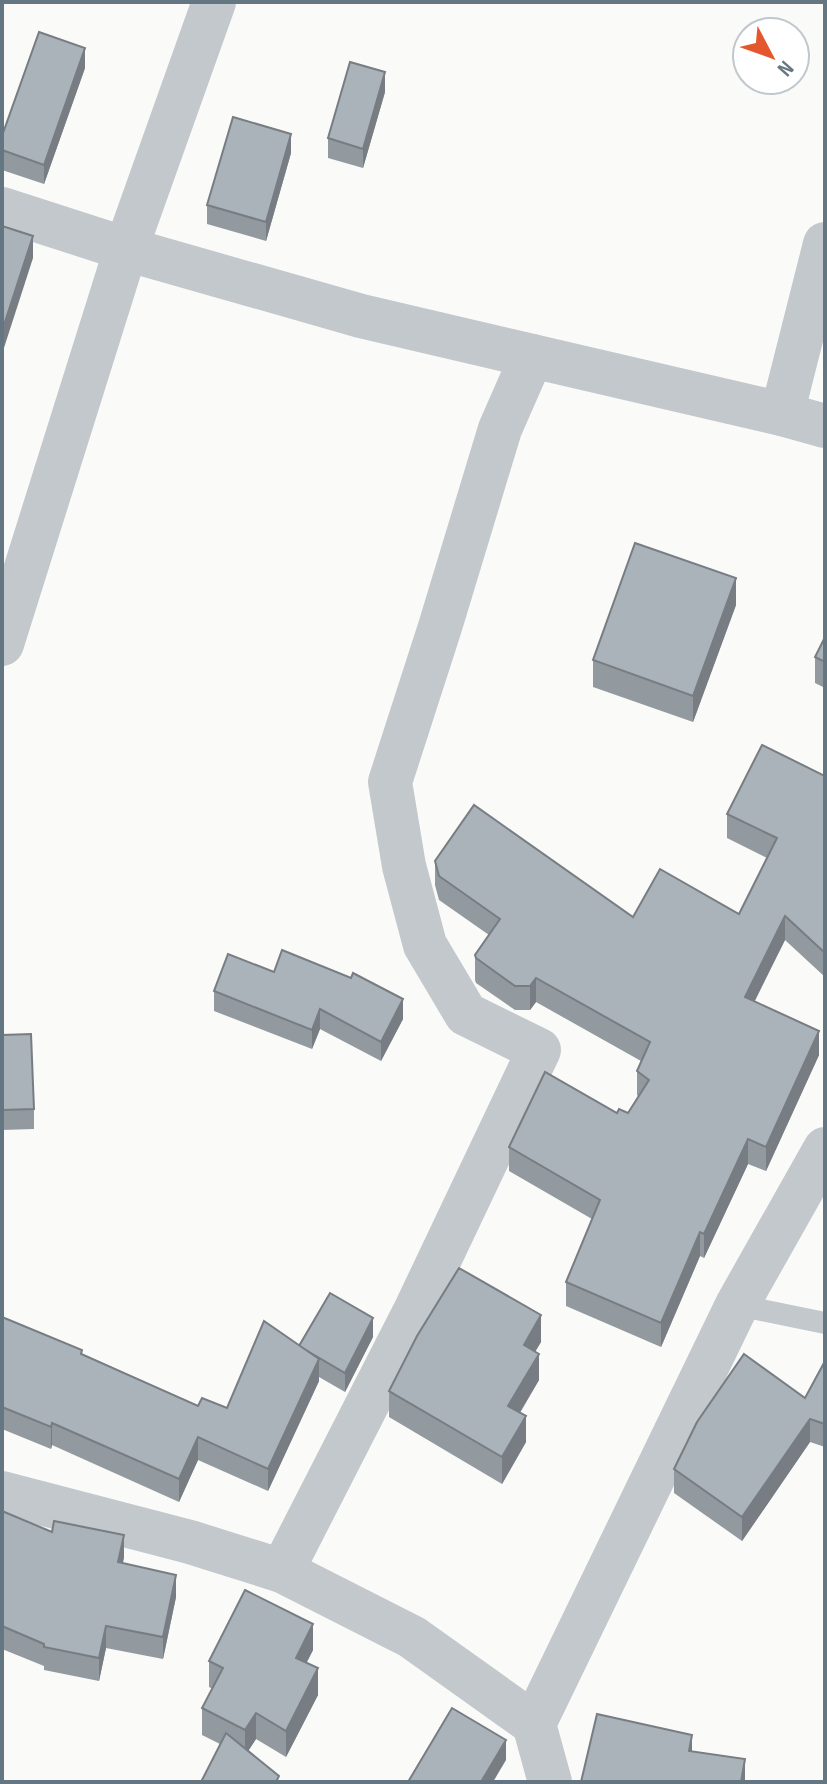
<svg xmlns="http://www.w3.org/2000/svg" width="827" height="1784" viewBox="0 0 827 1784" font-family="'Sofia Sans Condensed',sans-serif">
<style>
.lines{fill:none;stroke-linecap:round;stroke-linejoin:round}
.lane{stroke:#c3c8cc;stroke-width:22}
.street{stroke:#c3c8cc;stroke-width:44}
.wall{fill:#929a9f}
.shaded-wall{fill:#777d82}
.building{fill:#aab3b9;stroke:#777d82;stroke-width:2}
</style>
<rect width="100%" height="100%" fill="#fafaf8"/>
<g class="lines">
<path class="lane" d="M737,1305L825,1323"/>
<g class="street">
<path d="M2,209L126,249L361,316L532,356"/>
<path d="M782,414L825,244"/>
<path d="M2,644L126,249L214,2"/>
<path d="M2,1493L190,1542L282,1571L412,1637L534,1724L550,1782"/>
<path d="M282,1571L416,1309L539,1050L466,1014L425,945L404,866L390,782L440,627L500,429L532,356L782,414L825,426"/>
<path d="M534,1724L737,1305L825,1149"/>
</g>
</g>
<g class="wall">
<path d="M85,68L44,184L2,170V150Z"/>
<path d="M385,92L363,168L328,158V138Z"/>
<path d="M291,153L266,241L207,224V205Z"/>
<path d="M736,605L693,722L593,687V660Z"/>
<path d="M825,637V688L815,683V657Z"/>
<path d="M825,776V977L785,940L754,1001L819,1055L766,1171L748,1164L704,1258L700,1256L661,1347L566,1306V1282L592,1219L509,1171V1147L617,1113H628L638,1096L637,1095V1071L641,1061L536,1002L530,1010H515L476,983L475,980V955L489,935L439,900L435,885V861L633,917L739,914L767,858L727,838V814Z"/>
<path d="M274,972L403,1019L381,1061L320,1029L312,1049L214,1011V991Z"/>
<path d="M2,1035L34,1109V1129L2,1130Z"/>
<path d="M2,1317L198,1406L227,1408L299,1346L373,1337L345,1392L319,1377V1381L268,1491L198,1460L179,1502L52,1445L51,1449L2,1429Z"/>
<path d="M541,1342L535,1351L539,1380L520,1413L526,1442L502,1484L389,1417V1391Z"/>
<path d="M825,1361V1447L810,1442L742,1541L674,1493V1469L805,1398Z"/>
<path d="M2,1511L52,1532L124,1557L123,1563L176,1597L163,1659L106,1648L99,1681L44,1670V1666L2,1649Z"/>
<path d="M313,1650L306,1663L318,1695L286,1757L256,1739L248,1751L279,1782L220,1744L202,1735V1708L213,1689L209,1687V1661Z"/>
</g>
<g class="shaded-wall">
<path d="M85,48V68L44,184V165Z"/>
<path d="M385,72V92L363,168V149Z"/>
<path d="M291,134V153L266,241V222Z"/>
<path d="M33,236V258L2,354V331Z"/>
<path d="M736,578V605L693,722V696Z"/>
<path d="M785,916V940L745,1021V997Z"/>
<path d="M536,978V1002L530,1010V986Z"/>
<path d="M403,999V1019L381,1061V1042Z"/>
<path d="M320,1009V1029L312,1049V1030Z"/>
<path d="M819,1031V1055L766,1171V1147Z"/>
<path d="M748,1139V1164L704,1258V1234Z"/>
<path d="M700,1232V1256L661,1347V1323Z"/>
<path d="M541,1315V1342L524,1371V1345Z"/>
<path d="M373,1318V1337L345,1392V1373Z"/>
<path d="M539,1354V1380L508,1432V1406Z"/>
<path d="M319,1359V1381L268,1491V1469Z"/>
<path d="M526,1416V1442L502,1484V1457Z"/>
<path d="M810,1419V1442L742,1541V1517Z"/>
<path d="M52,1423V1445L51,1449V1427Z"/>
<path d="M198,1437V1460L179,1502V1479Z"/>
<path d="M124,1535V1557L118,1585V1562Z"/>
<path d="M176,1575V1597L163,1659V1637Z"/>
<path d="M313,1624V1650L296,1684V1658Z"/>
<path d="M106,1626V1648L99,1681V1658Z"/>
<path d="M318,1668V1695L286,1757V1731Z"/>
<path d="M256,1713V1739L245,1756V1730Z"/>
<path d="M692,1735V1760L689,1751Z"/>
<path d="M506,1740V1760L493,1782H481Z"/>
<path d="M745,1759V1782H741Z"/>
</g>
<g class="building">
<path d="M39,32L85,48L44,165L2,150V136Z"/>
<path d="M350,62L385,72L363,149L328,138Z"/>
<path d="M233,117L291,134L266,222L207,205Z"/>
<path d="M2,226L33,236L2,331Z"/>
<path d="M635,543L736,578L693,696L593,660Z"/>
<path d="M825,637V662L815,657Z"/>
<path d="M762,745L825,776V953L785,916L745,997L819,1031L766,1147L748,1139L704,1234L700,1232L661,1323L566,1282L600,1200L509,1147L545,1072L617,1113L619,1109L628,1113L649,1080L637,1071L650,1042L536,978L530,986H515L476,958L475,955L500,919L439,876L435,861L474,805L633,917L660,869L739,914L777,838L727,814Z"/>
<path d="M282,950L351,978L353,973L403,999L381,1042L320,1009L312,1030L214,991L228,954L274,972Z"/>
<path d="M31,1034L34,1109L2,1110V1035Z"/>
<path d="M459,1268L541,1315L524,1345L539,1354L508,1406L526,1416L502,1457L389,1391L417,1336Z"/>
<path d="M330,1293L373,1318L345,1373L299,1346Z"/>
<path d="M2,1317L82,1350L81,1354L198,1406L202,1398L227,1408L264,1321L319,1359L268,1469L198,1437L179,1479L52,1423L51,1427L2,1407Z"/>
<path d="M744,1354L805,1398L825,1361V1424L810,1419L742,1517L674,1469L697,1422Z"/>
<path d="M2,1511L52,1532L54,1521L124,1535L118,1562L176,1575L163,1637L106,1626L99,1658L44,1647V1644L2,1626Z"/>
<path d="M245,1590L313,1624L296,1658L318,1668L286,1731L256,1713L245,1730L202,1708L223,1668L209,1661Z"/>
<path d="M452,1708L506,1740L481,1782H408Z"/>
<path d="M597,1714L692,1735L689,1751L745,1759L741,1782H581Z"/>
<path d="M226,1733L279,1776L276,1782H201Z"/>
</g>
<rect width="827" height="1784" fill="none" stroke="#657683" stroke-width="8"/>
<g transform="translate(771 56) rotate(131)"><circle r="38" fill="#ffffff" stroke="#c1c8cd" stroke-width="2"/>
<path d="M0-6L14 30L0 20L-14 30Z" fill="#e4572e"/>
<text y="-12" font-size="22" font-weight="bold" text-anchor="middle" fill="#657683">N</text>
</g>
</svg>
